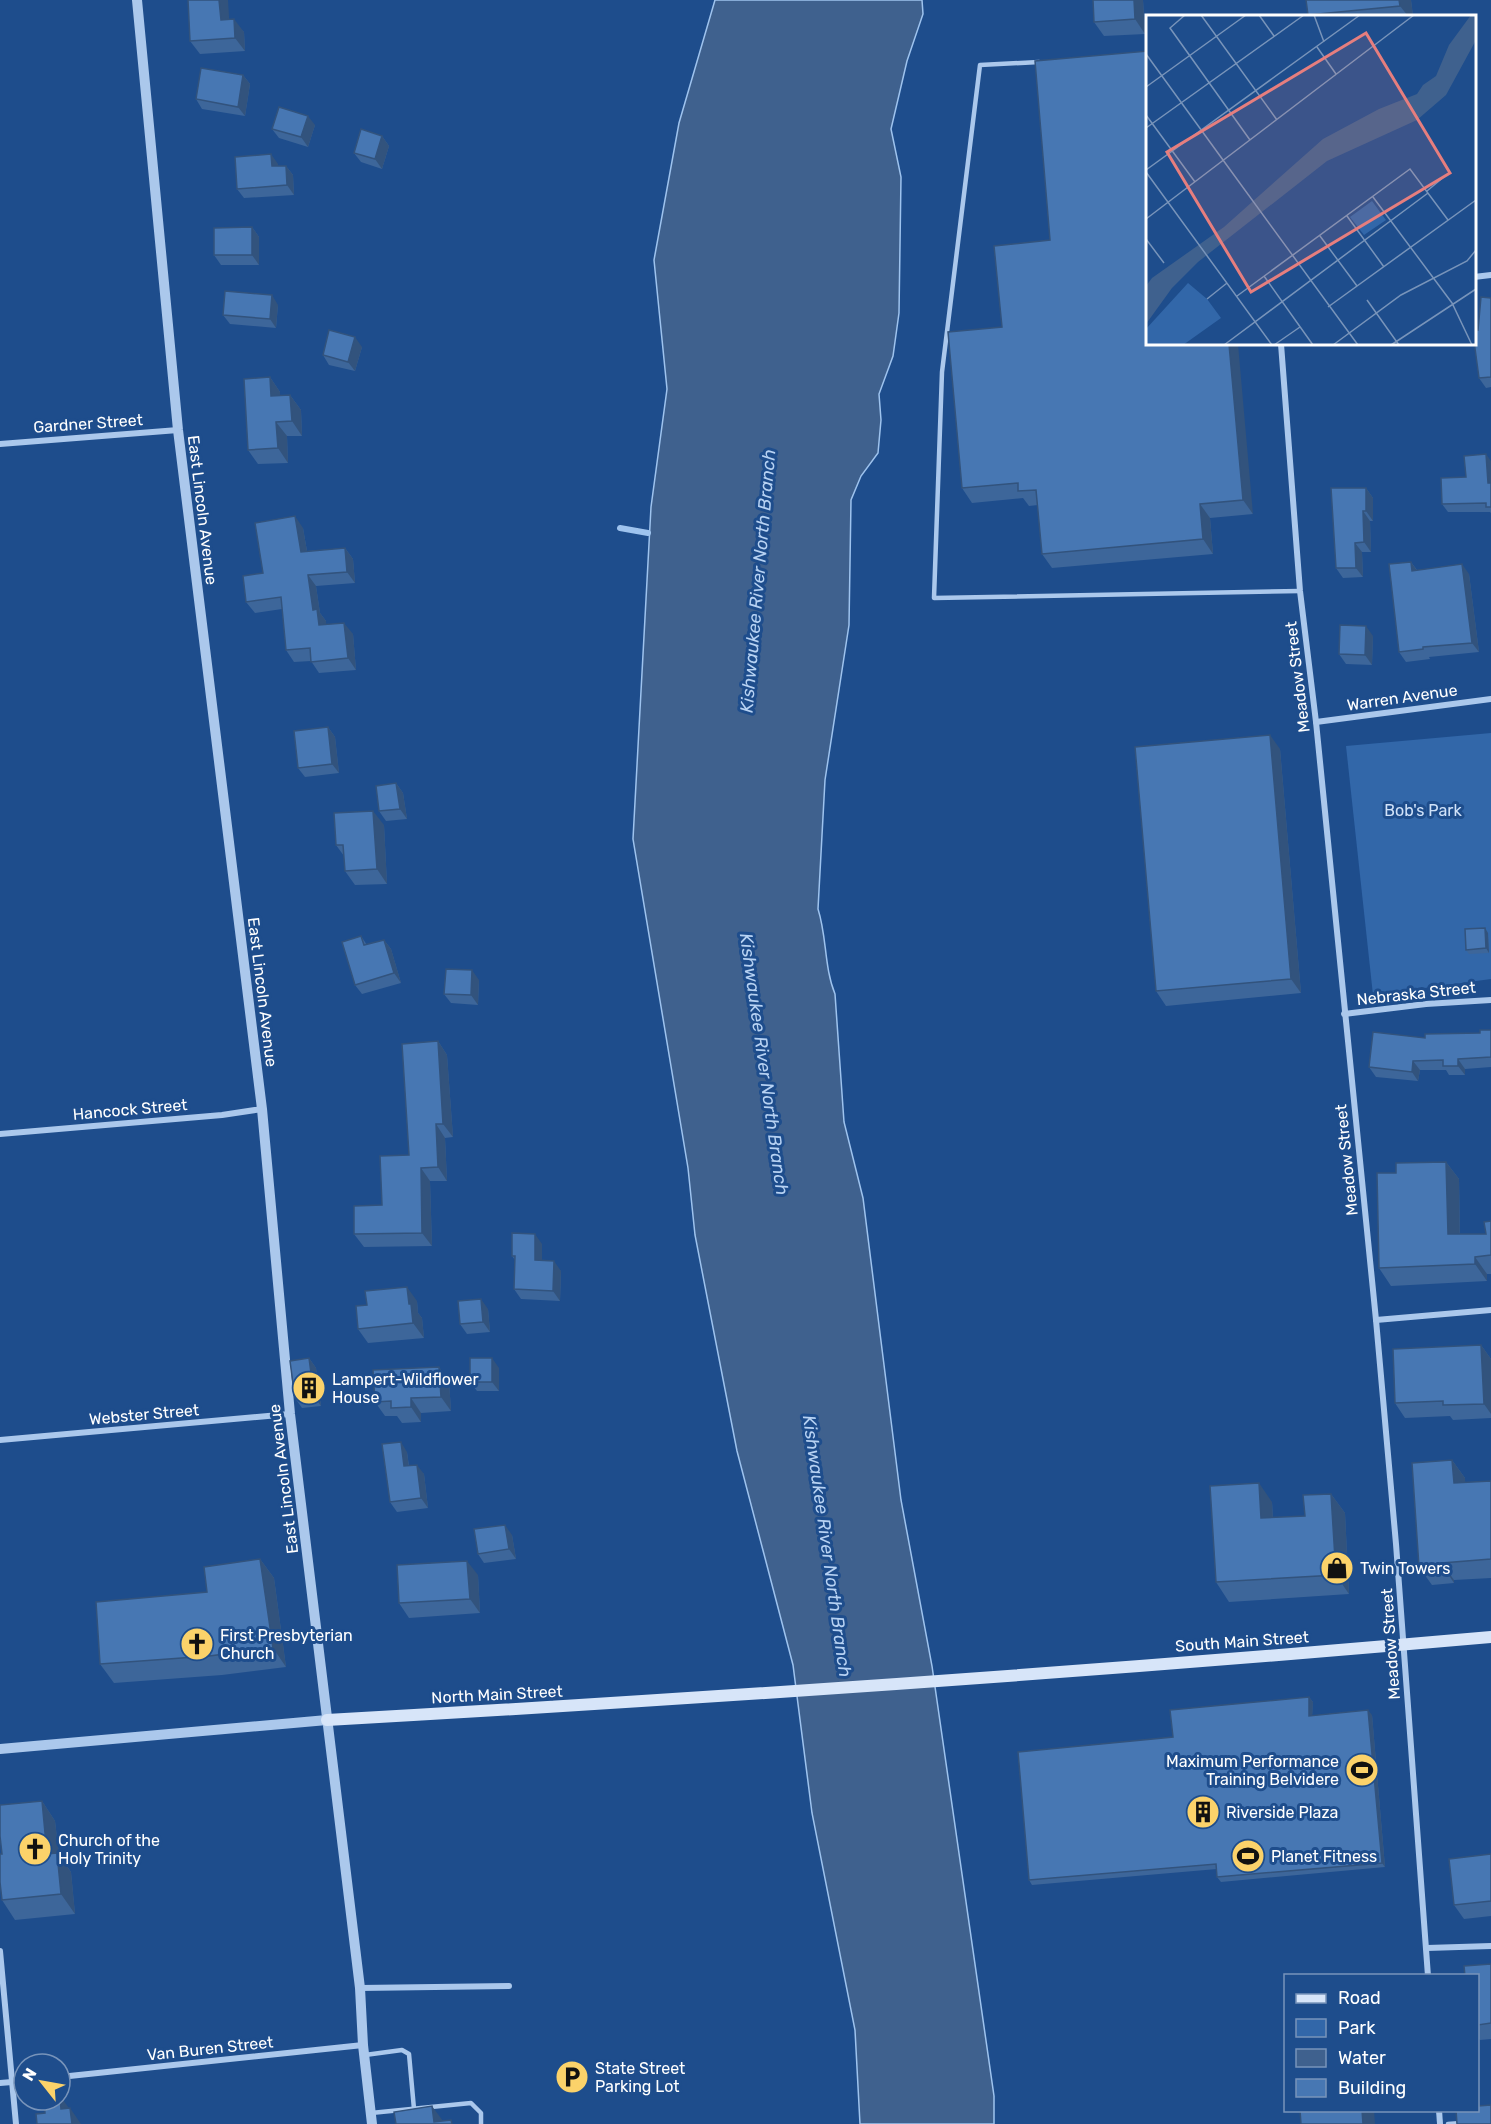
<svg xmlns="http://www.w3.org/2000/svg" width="1491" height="2124" viewBox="0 0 1491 2124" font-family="Rubik,sans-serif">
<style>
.green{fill:#3267a9}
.water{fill:#3f618e;stroke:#9ec3ee;stroke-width:1.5}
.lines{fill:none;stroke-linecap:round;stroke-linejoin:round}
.stream{stroke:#9ec3ee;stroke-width:6}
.service{stroke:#abc8ec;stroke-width:4.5}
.minor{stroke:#abc8ec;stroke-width:6}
.tertiary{stroke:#abc8ec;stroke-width:10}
.secondary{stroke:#d7e5f9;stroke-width:12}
.wall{fill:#3d669a}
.shaded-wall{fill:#32537d}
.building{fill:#4777b3;stroke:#32537d;stroke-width:1.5}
.labels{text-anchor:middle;stroke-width:6;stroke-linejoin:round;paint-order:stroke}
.street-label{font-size:16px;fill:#fff;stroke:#1e4d8c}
.park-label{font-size:16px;fill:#d0e2f9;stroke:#1e4d8c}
.poi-label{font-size:16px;fill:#fff;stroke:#1e4d8c;text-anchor:start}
.water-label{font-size:18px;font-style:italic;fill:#b7d2f3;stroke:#1e4d8c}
.inset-road{fill:none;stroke:#7894ba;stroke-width:1.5}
.view{fill:#e67e7e;fill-opacity:0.15;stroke:#e67e7e;stroke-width:3}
.inset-edge{fill:none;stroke:#fff;stroke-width:3}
</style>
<rect width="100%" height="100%" fill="#1e4d8c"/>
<path class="green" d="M1491,733V979L1373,995L1346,746Z"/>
<path class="water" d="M715,0H922L923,14L907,61L891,129L901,177L899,313L893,356L879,394L881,420L878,453L861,476L851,500L849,625L825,780L818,909C827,937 824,967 835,994L844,1122L863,1198L901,1500L932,1666L994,2096V2124H860L855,2030L812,1813L793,1665L737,1451L695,1235L688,1168L633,839L651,507L667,389L654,260L679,123Z"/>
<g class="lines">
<path class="stream" d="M620,528L648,533"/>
<g class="service">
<path d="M1039,62L980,65L942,372L934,598L1300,591"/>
<path d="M365,2055L402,2050L409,2054L414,2109"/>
<path d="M371,2113L471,2103L481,2113V2124"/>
<path d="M1448,2124L1461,2123"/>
</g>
<g class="minor">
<path d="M1474,277L1491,275"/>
<path d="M1281,344L1300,591L1316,722L1376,1320L1396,1544L1428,1976"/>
<path d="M0,444L178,430"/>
<path d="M1316,722L1491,699"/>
<path d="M1344,1014L1426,1004L1491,1000"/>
<path d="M0,1134L222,1115L262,1109"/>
<path d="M1376,1320L1491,1310"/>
<path d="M0,1440L290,1414"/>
<path d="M1427,1948L1491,1946"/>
<path d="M0,1951L16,2124"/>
<path d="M360,1988L509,1986"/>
<path d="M60,2077L363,2045"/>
<path d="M0,2083L24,2081"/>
<path d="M1439,2110L1440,2124"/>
</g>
<g class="tertiary">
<path d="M137,0L178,430L262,1109L290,1414L360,1988L363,2045L372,2124"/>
<path d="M0,1749L327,1720"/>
</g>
<path class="secondary" d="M327,1720C716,1698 1104,1671 1491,1637"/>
</g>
<g class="wall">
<path d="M1093,0H1143L1145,34L1104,36L1094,22Z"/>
<path d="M1411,0L1413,16H1309L1308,15Z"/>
<path d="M229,19L244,32L245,51L200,54L190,41Z"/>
<path d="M1035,61L1253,514L1210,518L1213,554L1052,568L1042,554L1038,505L1029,506L1023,498L972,503L962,488L1002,327L1050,240Z"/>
<path d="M243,75L250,84L245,116L202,109L196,99Z"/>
<path d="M315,125L308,147L279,138L272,129Z"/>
<path d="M382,136L389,146L382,169L361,162L354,153Z"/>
<path d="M278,164V166H286L293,175L294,195L244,198L237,189Z"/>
<path d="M252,227L259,237V265H221L214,255Z"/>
<path d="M1491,298V387L1486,388L1479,378L1478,330Z"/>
<path d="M278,305L276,328L230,324L223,315Z"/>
<path d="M362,347L355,371L329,365L323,355Z"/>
<path d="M270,377L280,392V396L290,395L301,410L302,436H287L288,463L258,464L248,450Z"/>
<path d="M1491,461V513L1490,512H1448L1442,504L1466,477Z"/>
<path d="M1366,488L1373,498V521H1370L1371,552H1362L1363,577L1343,578L1336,568Z"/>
<path d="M303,528L307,551L345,548L353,559L355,583L316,586L320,613L326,621V625L353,634L356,670L319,673L311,661L294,662L286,650L282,609L255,613L246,602L263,573Z"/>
<path d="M1411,562L1417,570L1469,574L1479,652L1429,657L1430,659L1406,662L1399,652Z"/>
<path d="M1373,636L1372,665L1346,664L1339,654Z"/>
<path d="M328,727L335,737L339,773L305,777L298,768Z"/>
<path d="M1280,749L1301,993L1166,1006L1156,991Z"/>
<path d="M396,783L403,793L407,819L386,821L379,811Z"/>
<path d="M384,825L387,884L355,885L345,871L344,856L336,845Z"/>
<path d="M1485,928L1488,933L1489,953L1469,954L1466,950Z"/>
<path d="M361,936L367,945L384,940L391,949L401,983L362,994L355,985Z"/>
<path d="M479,980L478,1005L451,1003L444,994Z"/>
<path d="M1491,1030V1067L1465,1069V1075H1449L1446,1070H1420L1418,1081L1376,1077L1369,1067L1425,1038L1480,1033Z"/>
<path d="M438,1041L447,1055L453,1137L445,1138L447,1181H430L432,1246L364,1247L354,1234L382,1205L409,1155Z"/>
<path d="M1446,1162L1459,1179L1460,1234H1486L1491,1221V1274H1487V1281L1391,1286L1379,1268L1396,1173Z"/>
<path d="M542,1244V1261L561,1271L560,1301L521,1299L514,1289L515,1260L512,1256Z"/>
<path d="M417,1301L418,1313L422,1318L424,1338L368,1343L358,1329Z"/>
<path d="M488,1309L490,1332L467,1334L460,1324Z"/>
<path d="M1481,1345L1491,1359V1418L1453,1420L1450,1416L1405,1418L1395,1403Z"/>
<path d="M309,1358L316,1368L321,1406L302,1408L295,1398Z"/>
<path d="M439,1367L449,1381L451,1411L421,1413V1422L402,1423L397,1416H385L375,1402Z"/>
<path d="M499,1368V1391H477L470,1382Z"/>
<path d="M407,1452L409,1466L424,1474L428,1508L397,1512L390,1502Z"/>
<path d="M1452,1460L1465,1478V1483L1491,1481V1578L1454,1580V1583L1432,1585L1419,1567Z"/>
<path d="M1331,1494L1345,1513L1349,1594L1229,1602L1216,1582L1272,1502L1273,1518L1305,1516Z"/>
<path d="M512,1535L516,1559L484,1563L478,1554Z"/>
<path d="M260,1559L274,1578L286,1667L222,1675L114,1683L100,1664L207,1592Z"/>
<path d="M478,1575L480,1613L409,1618L399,1603Z"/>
<path d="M1309,1697L1313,1702L1312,1716L1372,1715L1385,1867L1221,1882L1217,1877V1869L1032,1885L1029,1880L1173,1737Z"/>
<path d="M42,1801L55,1821L59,1855L71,1872L75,1914L15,1920L2,1900V1854Z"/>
<path d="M1491,1854V1916L1464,1919L1454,1905Z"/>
<path d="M1491,1964V2039L1480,2040L1478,2037V1976Z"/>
</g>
<g class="shaded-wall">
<path d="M219,0H228L230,33L221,20Z"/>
<path d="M1134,0H1143L1145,34L1135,19Z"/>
<path d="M1399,0H1411L1413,16H1408L1400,6Z"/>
<path d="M234,19L244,32L245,51L235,38Z"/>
<path d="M243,75L250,84L245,116L238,107Z"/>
<path d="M308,116L315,125L308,147L301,137Z"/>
<path d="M382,136L389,146L382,169L375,159Z"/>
<path d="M271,154L278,164L279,176L272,166Z"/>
<path d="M286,166L293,175L294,195L287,185Z"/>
<path d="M252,227L259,237V265L252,255Z"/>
<path d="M272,295L278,305L276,328L270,319Z"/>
<path d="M355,337L362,347L355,371L348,362Z"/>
<path d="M1229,344H1238L1253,514L1243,500Z"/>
<path d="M270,377L280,392L281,411L271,396Z"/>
<path d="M290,395L301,410L302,436L292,421Z"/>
<path d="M276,422L287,436L288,463L278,448Z"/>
<path d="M1486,454L1491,461V487L1488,483Z"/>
<path d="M1366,488L1373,498V521L1366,511Z"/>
<path d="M1200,504L1210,518L1213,554L1203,539Z"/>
<path d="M1363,511L1370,521L1371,552L1364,542Z"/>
<path d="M295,516L303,528L309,563L301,552Z"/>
<path d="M1355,543L1362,552L1363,577L1356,568Z"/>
<path d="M345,548L353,559L355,583L347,572Z"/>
<path d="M1411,562L1418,572L1412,571Z"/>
<path d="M1462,564L1469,574L1479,652L1472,643Z"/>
<path d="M308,575L316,586L320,613L326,621L327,637L319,625L313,610Z"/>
<path d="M344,623L353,634L356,670L348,658Z"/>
<path d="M1366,626L1373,636L1372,665L1365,655Z"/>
<path d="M328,727L335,737L339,773L332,764Z"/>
<path d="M1270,735L1280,749L1301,993L1291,979Z"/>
<path d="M396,783L403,793L407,819L400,809Z"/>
<path d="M373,811L384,825L387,884L377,869Z"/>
<path d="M1485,928L1488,933L1489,953L1486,948Z"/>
<path d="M384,940L391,949L401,983L394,973Z"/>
<path d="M472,970L479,980L478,1005L471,995Z"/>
<path d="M438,1041L447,1055L453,1137L443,1124Z"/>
<path d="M1458,1059L1465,1069V1075L1458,1066Z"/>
<path d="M1413,1061L1420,1070L1418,1081L1412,1072Z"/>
<path d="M436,1124L445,1138L447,1181L438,1167Z"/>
<path d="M1446,1162L1459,1179L1460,1252L1448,1234Z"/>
<path d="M421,1168L430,1181L432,1246L422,1233Z"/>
<path d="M535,1234L542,1244V1270L535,1260Z"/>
<path d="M1475,1257L1487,1274V1281L1475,1264Z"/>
<path d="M554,1261L561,1271L560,1301L553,1291Z"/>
<path d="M407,1287L417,1301L418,1313L422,1318L424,1338L413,1323L409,1304Z"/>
<path d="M481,1299L488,1309L490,1332L483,1322Z"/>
<path d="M1481,1345L1491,1359V1414L1484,1404Z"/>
<path d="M309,1358L316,1368L321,1406L314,1396Z"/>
<path d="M492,1358L499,1368V1391L492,1382Z"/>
<path d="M439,1367L449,1381L451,1411L441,1397Z"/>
<path d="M411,1398L421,1413V1422L411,1407Z"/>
<path d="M401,1442L407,1452L410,1476L404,1466Z"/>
<path d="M1452,1460L1465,1478L1466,1501L1454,1483Z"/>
<path d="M417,1465L424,1474L428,1508L421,1498Z"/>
<path d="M1259,1483L1272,1502L1274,1538L1261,1518Z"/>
<path d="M1331,1494L1345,1513L1349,1594L1336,1575Z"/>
<path d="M505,1525L512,1535L516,1559L509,1549Z"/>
<path d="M260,1559L274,1578L286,1667L273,1648Z"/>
<path d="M467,1561L478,1575L480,1613L470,1599Z"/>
<path d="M1442,1563L1454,1580V1583L1442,1565Z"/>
<path d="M1309,1697L1313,1702L1312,1721L1309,1716Z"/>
<path d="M1368,1710L1372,1715L1385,1867L1382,1863Z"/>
<path d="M42,1801L55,1821L59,1855L71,1872L75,1914L61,1894L47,1854Z"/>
<path d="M61,2097L71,2111L70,2108L81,2124H72L61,2109Z"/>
<path d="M432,2106L443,2121L434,2122Z"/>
<path d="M1362,2110H1374L1375,2124H1363Z"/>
</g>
<g class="building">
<path d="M188,0H219L221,20L234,19L235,38L190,41Z"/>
<path d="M1093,0H1134L1135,19L1094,22Z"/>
<path d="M1306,0H1399L1400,6L1308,15Z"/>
<path d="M1148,51V344H1229L1243,500L1200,504L1203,539L1042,554L1036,490L1018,491V483L962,488L948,332L1002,327L994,246L1050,240L1035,61Z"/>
<path d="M201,68L243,75L238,107L196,99Z"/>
<path d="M279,107L308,116L301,137L272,129Z"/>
<path d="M361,129L382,136L375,159L354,153Z"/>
<path d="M271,154L272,166H286L287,185L237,189L235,157Z"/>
<path d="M252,227V255H214V228Z"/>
<path d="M225,291L272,295L270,319L223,315Z"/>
<path d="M1481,297L1491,298V377L1479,378L1474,341V329L1478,330Z"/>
<path d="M329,330L355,337L348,362L323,355Z"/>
<path d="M270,377L271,396L290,395L292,421L276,422L278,448L248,450L244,379Z"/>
<path d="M1486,454L1488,483H1491V507H1486V503L1442,504L1441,478L1466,477L1464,456Z"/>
<path d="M1331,488H1366V511H1363L1364,542L1355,543L1356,568H1336Z"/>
<path d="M295,516L301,552L345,548L347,572L308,575L313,610L317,609L319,625L344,623L348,658L311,662L310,648L286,650L281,597L246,602L243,576L263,573L255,523Z"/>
<path d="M1411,562L1412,571L1462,564L1472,643L1423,647V649L1399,652L1389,564Z"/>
<path d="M1340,625L1366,626L1365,655L1339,654Z"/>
<path d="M328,727L332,764L298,768L294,731Z"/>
<path d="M1270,735L1291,979L1156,991L1135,747Z"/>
<path d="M396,783L400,809L379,811L376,786Z"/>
<path d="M373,811L377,869L345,871L343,845H336L334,813Z"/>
<path d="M1485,928L1486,948L1466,950L1465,929Z"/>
<path d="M361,936L364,945L384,940L394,973L355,985L342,942Z"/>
<path d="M446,969L472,970L471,995L444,994Z"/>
<path d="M1480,1030H1491V1057L1458,1059V1066H1443V1060L1413,1061L1412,1072L1369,1067L1373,1032L1425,1038V1034L1480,1033Z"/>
<path d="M438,1041L443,1124H436L438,1167L421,1168L422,1233L354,1234V1206L382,1205L380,1156L409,1155L402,1044Z"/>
<path d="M1446,1162L1448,1234H1486L1484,1222L1491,1221V1255L1475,1257V1264L1379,1268L1377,1173H1396V1163Z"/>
<path d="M512,1233L535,1234V1260L554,1261L553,1291L514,1289L515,1256H512Z"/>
<path d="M407,1287L409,1304H411L413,1323L358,1329L356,1306L367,1305L365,1291Z"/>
<path d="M481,1299L483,1322L460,1324L458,1301Z"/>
<path d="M1481,1345L1484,1404L1443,1405V1401L1395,1403L1393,1349Z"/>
<path d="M309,1358L314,1396L295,1398L290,1361Z"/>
<rect x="470" y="1358" width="22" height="24"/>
<path d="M439,1367L441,1397L411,1398V1407L391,1408V1401L375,1402L373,1370Z"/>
<path d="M401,1442L404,1466L417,1465L421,1498L390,1502L382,1444Z"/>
<path d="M1452,1460L1454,1483L1491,1481V1559L1442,1563V1565L1419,1567L1412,1463Z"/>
<path d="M1259,1483L1261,1518L1305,1516L1303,1495L1331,1494L1336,1575L1216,1582L1210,1486Z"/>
<path d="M505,1525L509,1549L478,1554L474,1529Z"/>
<path d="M260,1559L273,1648L209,1656L100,1664L96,1602L207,1592L204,1567Z"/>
<path d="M467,1561L470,1599L399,1603L397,1565Z"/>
<path d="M1309,1697V1716L1368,1710L1382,1863L1217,1877L1216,1864L1029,1880L1018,1752L1173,1737L1170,1710Z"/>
<path d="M42,1801L47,1854L57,1853L61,1894L2,1900L0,1882V1854H2L0,1836V1805Z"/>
<path d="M1491,1854V1901L1454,1905L1449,1859Z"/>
<path d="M1491,1964V2023L1478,2025V1976H1465L1464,1966Z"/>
<path d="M60,2097L61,2109L70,2108L72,2124H37L36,2114L45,2113L44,2100H60Z"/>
<path d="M1491,2105V2124H1457L1456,2110H1478V2106Z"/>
<path d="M432,2106L434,2122L451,2120L452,2124H396L394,2112Z"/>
<path d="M1300,2110H1362L1363,2124H1301Z"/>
</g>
<defs>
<g id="building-disc" transform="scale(1.725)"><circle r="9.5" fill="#fbd26a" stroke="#1e4d8c"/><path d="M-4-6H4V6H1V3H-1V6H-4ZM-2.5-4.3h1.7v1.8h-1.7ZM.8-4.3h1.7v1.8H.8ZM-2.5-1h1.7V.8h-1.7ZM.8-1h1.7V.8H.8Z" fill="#111"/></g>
<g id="shop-disc" transform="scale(1.725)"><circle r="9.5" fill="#fbd26a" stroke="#1e4d8c"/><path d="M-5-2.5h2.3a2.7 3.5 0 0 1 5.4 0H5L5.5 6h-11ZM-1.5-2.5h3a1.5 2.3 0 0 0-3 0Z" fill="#111"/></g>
<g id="church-disc" transform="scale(1.725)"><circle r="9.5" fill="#fbd26a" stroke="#1e4d8c"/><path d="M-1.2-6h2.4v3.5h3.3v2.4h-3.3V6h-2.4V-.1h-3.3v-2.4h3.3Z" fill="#111"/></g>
<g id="stadium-disc" transform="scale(1.725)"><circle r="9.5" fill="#fbd26a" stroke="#1e4d8c"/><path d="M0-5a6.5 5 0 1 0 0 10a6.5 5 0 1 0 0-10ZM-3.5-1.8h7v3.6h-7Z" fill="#111"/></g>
<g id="parking-disc" transform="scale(1.725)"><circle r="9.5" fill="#fbd26a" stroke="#1e4d8c"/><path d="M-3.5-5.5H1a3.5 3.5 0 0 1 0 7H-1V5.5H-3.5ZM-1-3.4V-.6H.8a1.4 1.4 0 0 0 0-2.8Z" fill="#111"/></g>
</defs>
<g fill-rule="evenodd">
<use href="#building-disc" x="309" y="1388"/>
<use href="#shop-disc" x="1337" y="1568"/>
<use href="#church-disc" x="197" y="1644"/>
<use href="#stadium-disc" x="1362" y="1770"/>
<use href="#building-disc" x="1203" y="1812"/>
<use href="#church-disc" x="35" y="1849"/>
<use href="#stadium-disc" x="1248" y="1856"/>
<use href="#parking-disc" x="572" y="2077"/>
</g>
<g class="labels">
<g class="street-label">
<text transform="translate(88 423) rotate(-4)" y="6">Gardner Street</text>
<text transform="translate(203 510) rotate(83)" y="6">East Lincoln Avenue</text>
<text transform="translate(1297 677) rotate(-97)" y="6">Meadow Street</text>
<text transform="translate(1402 697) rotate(-8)" y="6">Warren Avenue</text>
<text transform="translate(263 992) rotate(83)" y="6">East Lincoln Avenue</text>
<text transform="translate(1416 993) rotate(-6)" y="6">Nebraska Street</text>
<text transform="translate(130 1109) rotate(-5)" y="6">Hancock Street</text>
<text transform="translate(1346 1160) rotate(-96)" y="6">Meadow Street</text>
<text transform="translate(144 1414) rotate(-5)" y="6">Webster Street</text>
<text transform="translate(283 1479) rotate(-97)" y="6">East Lincoln Avenue</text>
<text transform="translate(1242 1641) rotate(-4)" y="6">South Main Street</text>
<text transform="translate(1390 1644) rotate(-94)" y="6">Meadow Street</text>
<text transform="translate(497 1694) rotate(-3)" y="6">North Main Street</text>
<text transform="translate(210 2048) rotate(-6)" y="6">Van Buren Street</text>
</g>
<g class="park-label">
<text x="1423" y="816">Bob's Park</text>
</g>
<g class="poi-label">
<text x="332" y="1385">Lampert-Wildflower<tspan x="332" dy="18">House</tspan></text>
<text x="1360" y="1574">Twin Towers</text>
<text x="220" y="1641">First Presbyterian<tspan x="220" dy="18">Church</tspan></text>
<text x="1339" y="1767" text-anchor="end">Maximum Performance<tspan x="1339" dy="18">Training Belvidere</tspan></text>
<text x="1226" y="1818">Riverside Plaza</text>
<text x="58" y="1846">Church of the<tspan x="58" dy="18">Holy Trinity</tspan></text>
<text x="1271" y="1862">Planet Fitness</text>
<text x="595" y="2074">State Street<tspan x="595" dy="18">Parking Lot</tspan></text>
</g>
<g class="water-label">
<text transform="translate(758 581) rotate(-85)" y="6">Kishwaukee River North Branch</text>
<text transform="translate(764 1064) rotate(82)" y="6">Kishwaukee River North Branch</text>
<text transform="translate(827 1546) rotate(82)" y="6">Kishwaukee River North Branch</text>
</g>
</g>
<g transform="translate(1146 15)">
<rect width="330" height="330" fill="#1e4d8c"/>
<path d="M226,186L240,205L218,220L204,202ZM42,268L61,284L75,303L37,330H0V314Z" fill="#3267a9"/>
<path d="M325,0H330V25L300,80L271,105L181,146L52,247L26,273L0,309V271L6,263L78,212L177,124L233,94L271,79L277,70L290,61L303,30Z" fill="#3f618e"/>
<path class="inset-road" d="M39,0L24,13L104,125M55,0L131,105M113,0L128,21M168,0L178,27M171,32L190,59M0,39L77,145M0,72L100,0M0,100L49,167M0,113L158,0M77,145L212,330M0,155L214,0M0,157L126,330M281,176L299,161M227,182L306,288L326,330M201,201L238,252M0,204L268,0M174,221L211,271M0,224L18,248M118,261L167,330M91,281L264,154L302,205M61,284L81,268M221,285L253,330M182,292L330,185M78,330L282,178M128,330L154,312M187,330L255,280L321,246L330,235M245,330L330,274"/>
<path class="view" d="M220,18L304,158L105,277L21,137Z"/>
<rect width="330" height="330" class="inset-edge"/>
</g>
<rect x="1284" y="1974" width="195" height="138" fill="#1e4d8c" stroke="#7894ba" stroke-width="1.5"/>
<rect x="1296" y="1994" width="30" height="9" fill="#d7e5f9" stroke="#7894ba" stroke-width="1.5"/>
<text x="1338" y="2004" font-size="18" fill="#ffffff">Road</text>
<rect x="1296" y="2019" width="30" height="18" fill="#3267a9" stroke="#7894ba" stroke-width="1.5"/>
<text x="1338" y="2034" font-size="18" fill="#ffffff">Park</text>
<rect x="1296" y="2049" width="30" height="18" fill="#3f618e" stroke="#7894ba" stroke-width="1.5"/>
<text x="1338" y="2064" font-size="18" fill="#ffffff">Water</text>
<rect x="1296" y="2079" width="30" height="18" fill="#4777b3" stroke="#7894ba" stroke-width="1.5"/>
<text x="1338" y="2094" font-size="18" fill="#ffffff">Building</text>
<g transform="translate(42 2082) rotate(301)"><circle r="28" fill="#1e4d8c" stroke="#7894ba" stroke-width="1.5"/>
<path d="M0-4.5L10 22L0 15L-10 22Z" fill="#fbd26a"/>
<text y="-9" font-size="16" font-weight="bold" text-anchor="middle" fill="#ffffff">N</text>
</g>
</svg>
